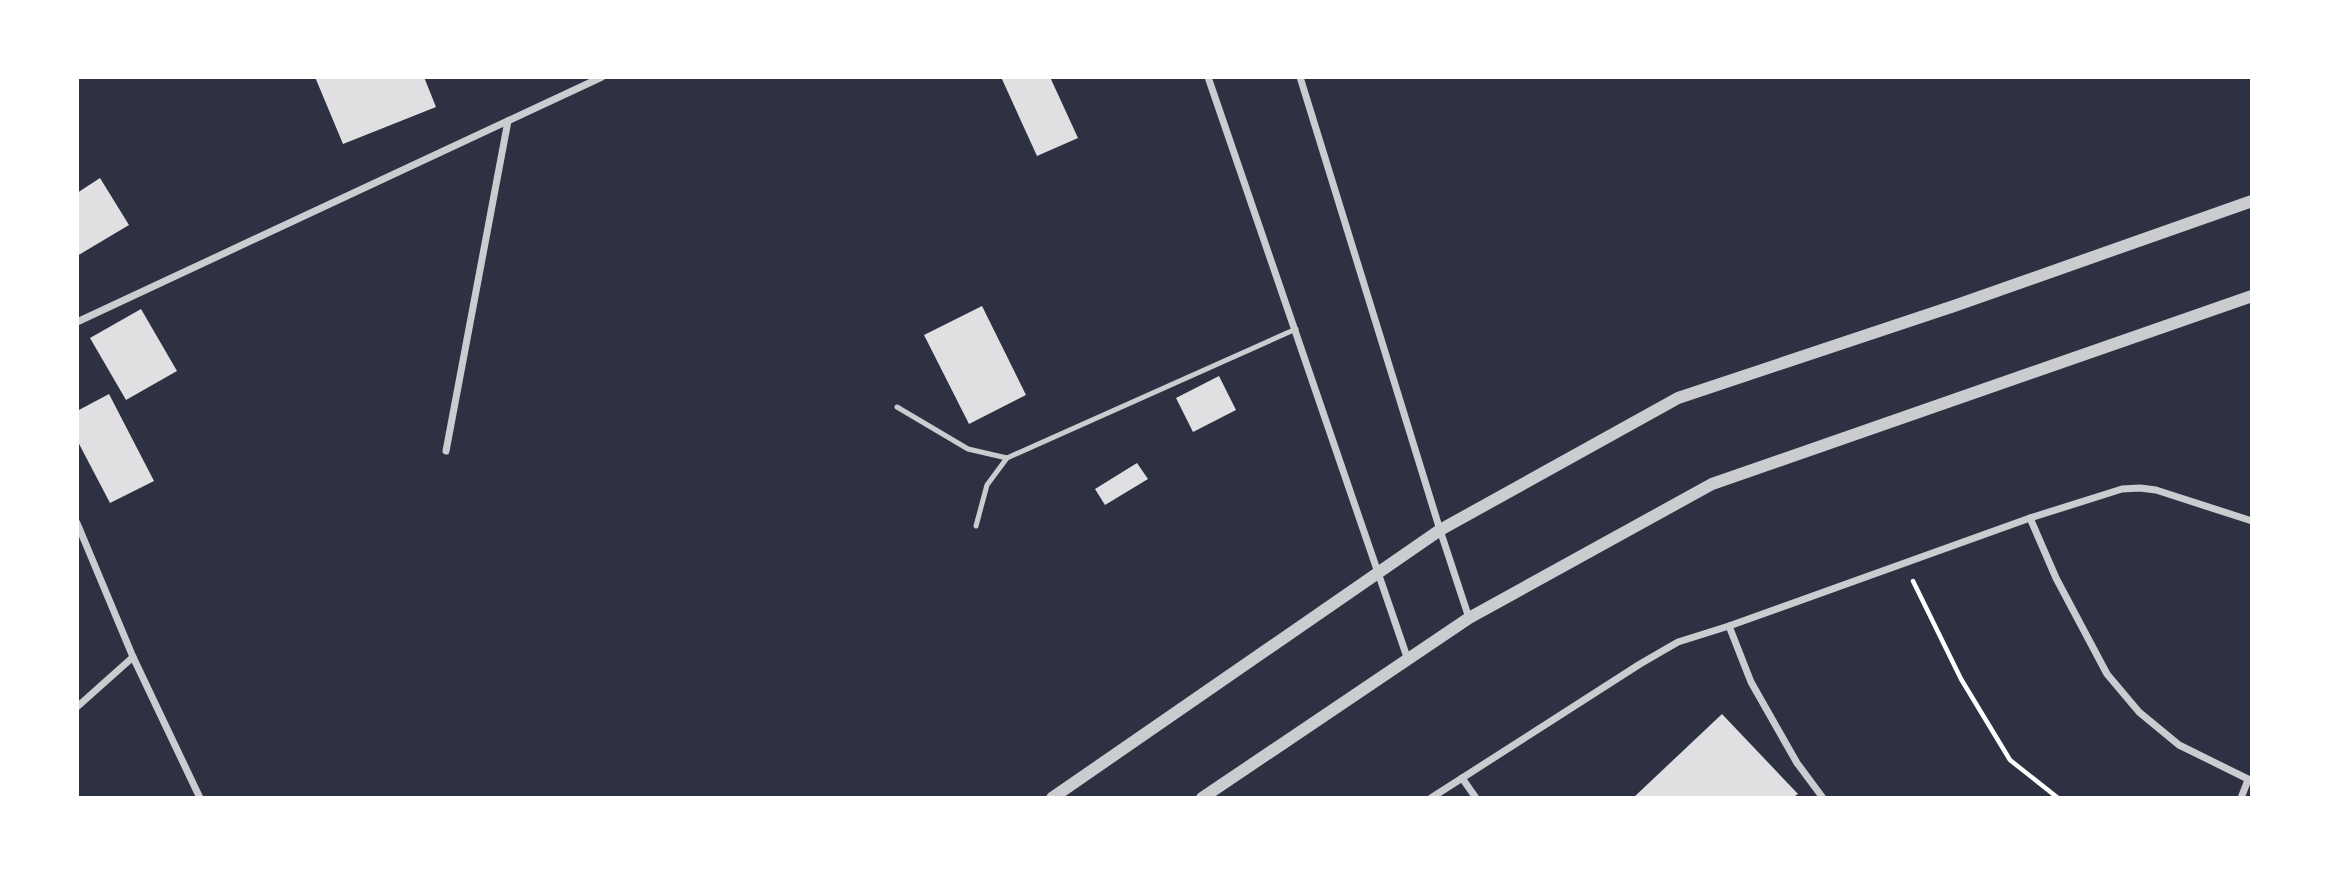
<svg xmlns="http://www.w3.org/2000/svg" width="2329" height="875" font-family="'DejaVu Sans',sans-serif">
<rect width="100%" height="100%" fill="#2d3142"/>
<g fill="#e0e0e3">
<polygon points="315,77 424,77 436,107 343,144"/>
<polygon points="1001,77 1050,77 1078,138 1037,156"/>
<polygon points="100,178 129,225 77,256 77,193"/>
<polygon points="982,306 1026,395 969,424 924,335"/>
<polygon points="141,309 177,371 126,400 90,338"/>
<polygon points="1219,376 1236,410 1193,432 1176,398"/>
<polygon points="109,394 154,481 110,503 77,440 77,411"/>
<polygon points="1137,463 1148,479 1105,505 1095,489"/>
<polygon points="1722,714 1798,794 1792,798 1633,798"/>
</g>
<g fill="none" stroke-linecap="round" stroke-linejoin="round">
<polyline stroke="#fff" stroke-width="4.5" points="1913,581 1961,679 2010,760 2058,798"/>
<g stroke="#caccd0" stroke-width="5">
<polyline points="897,407 968,449 1007,458 1296,329"/>
<polyline points="976,526 987,485 1007,458"/>
</g>
<g stroke="#caccd0" stroke-width="7">
<polyline points="1208,77 1408,660"/>
<polyline points="1300,77 1440,530 1469,618"/>
<polyline points="77,322 602,77"/>
<polyline points="446,451 508,121"/>
<polyline points="2030,518 2056,578 2107,674 2139,712 2179,745 2252,781"/>
<polyline points="77,523 133,657 200,798"/>
<polyline points="1729,626 1751,682 1797,763 1823,798"/>
<polyline points="77,707 133,657"/>
<polyline points="1462,778 1476,798"/>
<polyline points="1431,798 1640,664 1678,642 1729,626 2030,518 2122,489 2140,488 2156,490 2252,521"/>
<polyline points="2241,798 2248,780"/>
</g>
<g stroke="#caccd0" stroke-width="12">
<polyline points="1052,798 1440,530 1678,398 1954,306 2252,201"/>
<polyline points="1202,798 1469,618 1712,484 2252,296"/>
</g>
</g>
<rect width="2329" height="875" fill="none" stroke="#ffffff" stroke-width="158"/>
</svg>
